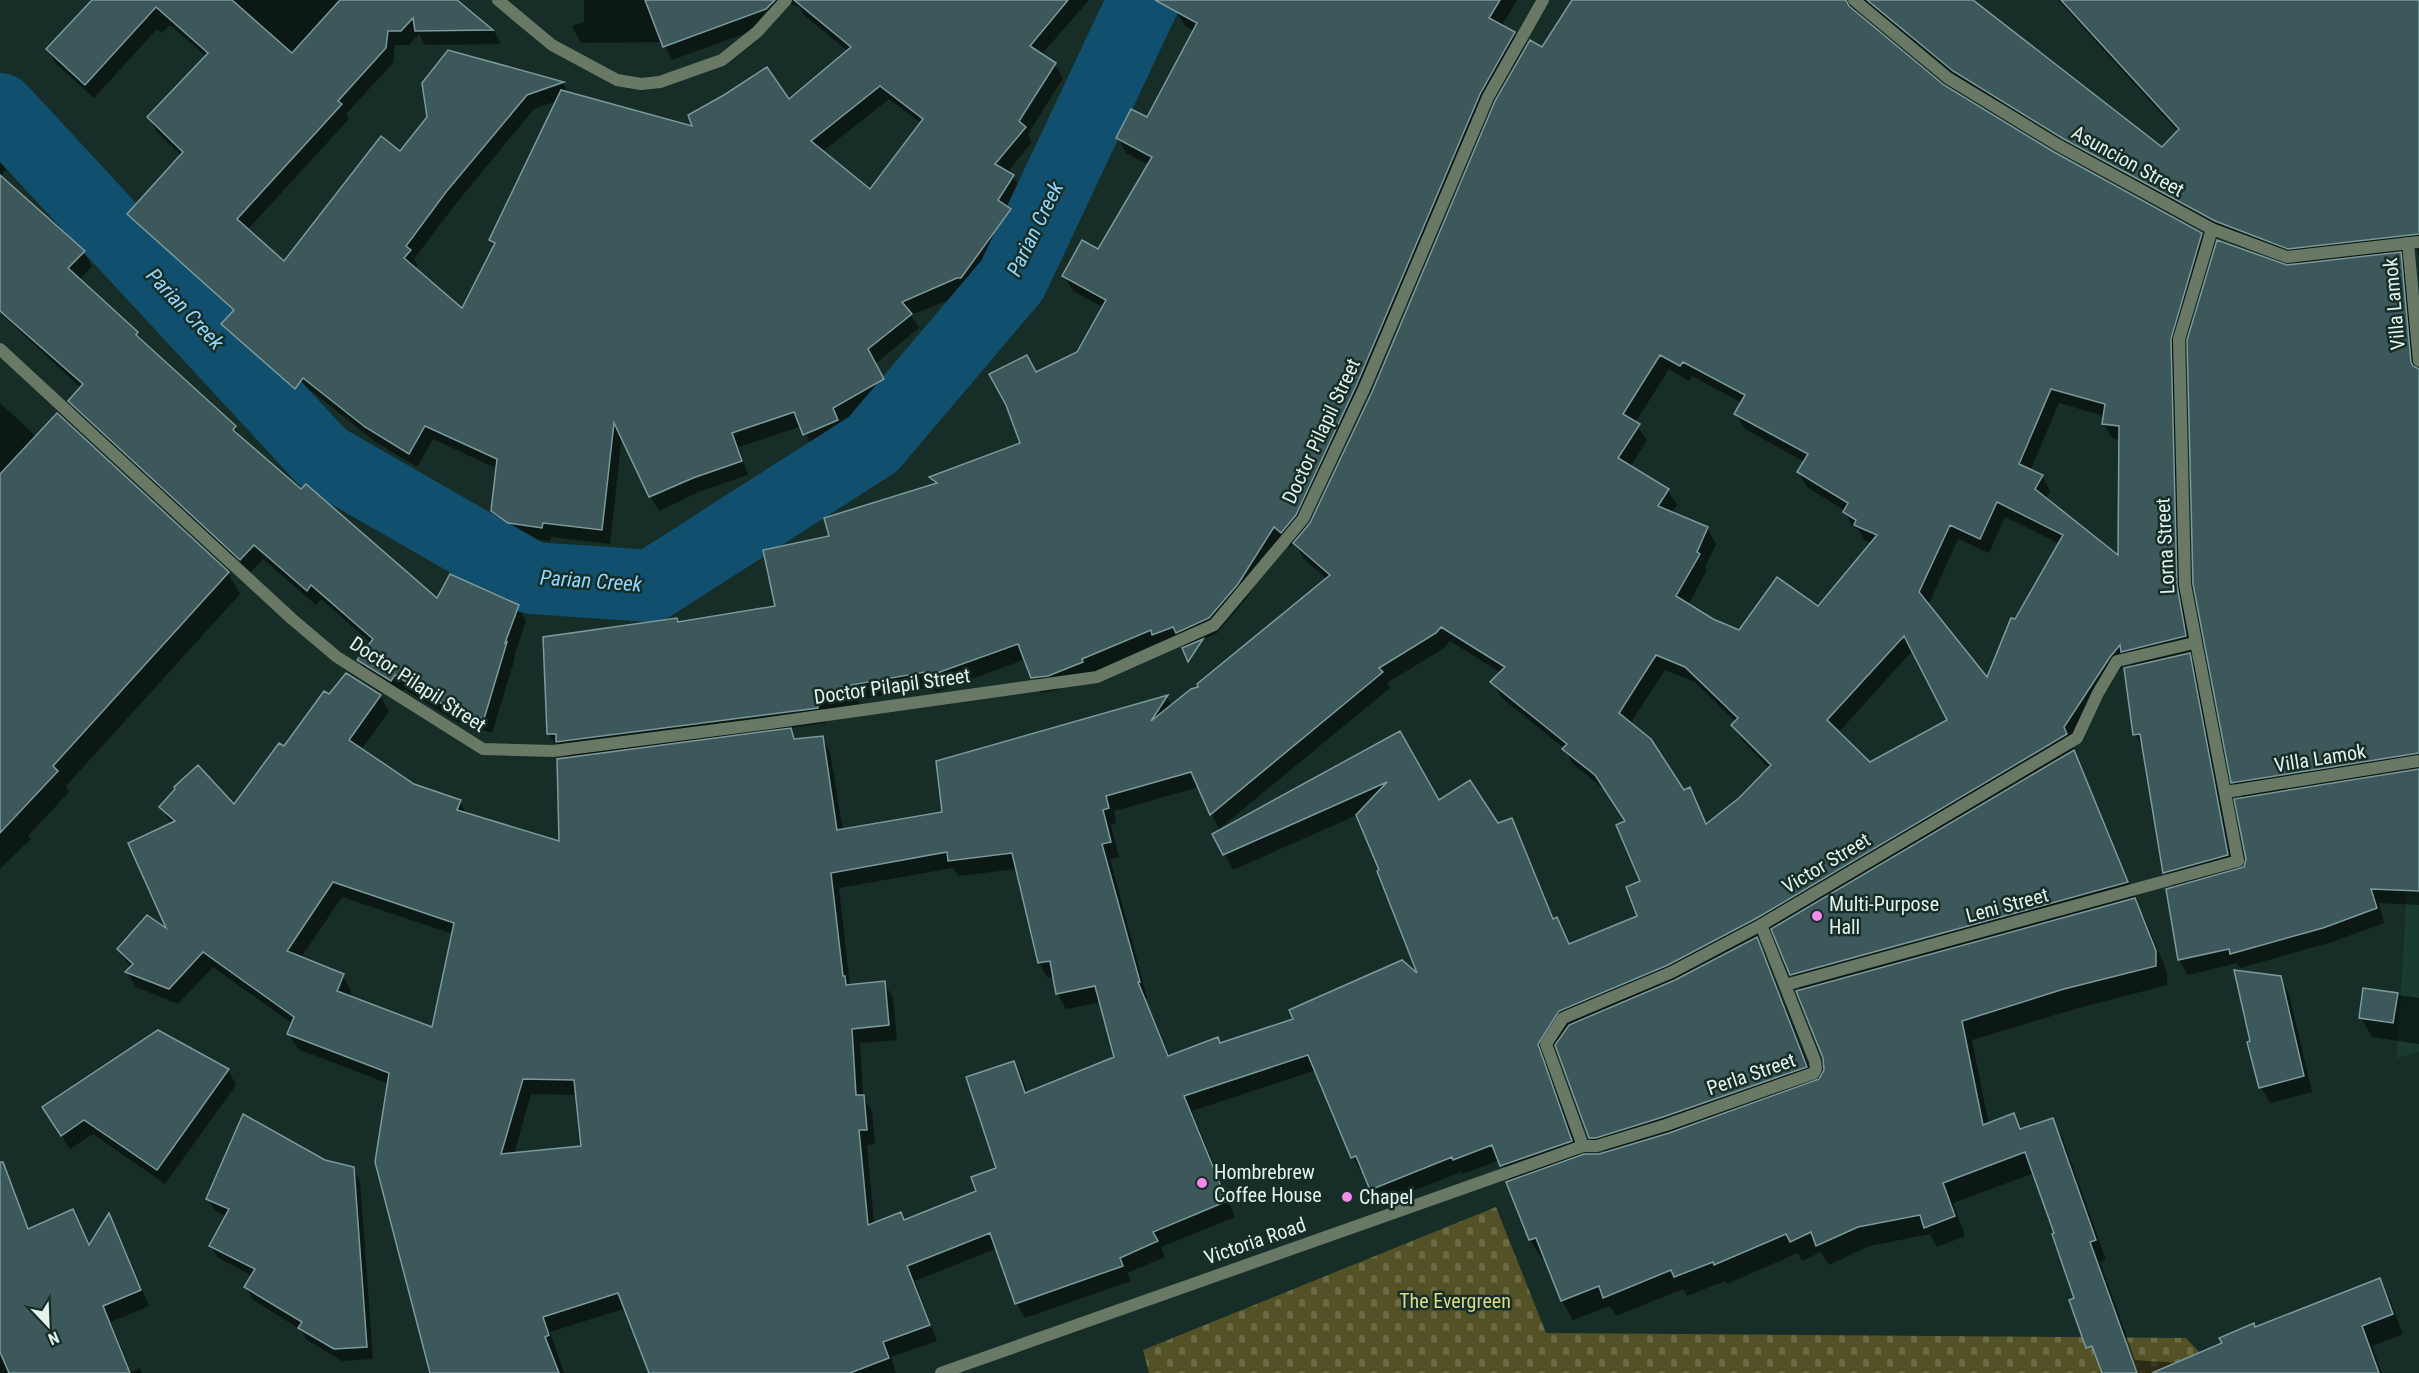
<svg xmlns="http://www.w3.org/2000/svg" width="2419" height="1373" font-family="'Roboto Condensed',sans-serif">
<defs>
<pattern id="cemetery-stones" width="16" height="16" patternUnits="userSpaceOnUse" patternTransform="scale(1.5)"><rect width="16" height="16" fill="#535226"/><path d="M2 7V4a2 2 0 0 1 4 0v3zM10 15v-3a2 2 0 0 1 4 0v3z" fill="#6c6b46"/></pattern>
</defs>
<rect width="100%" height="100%" fill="#162e27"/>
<polygon fill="#1a3b32" points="2419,833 2419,1052 2397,1058 2410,835"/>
<polygon fill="url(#cemetery-stones)" points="1496,1207 1546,1333 2186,1338 2219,1373 1149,1373 1143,1350"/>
<g fill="#0007" fill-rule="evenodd">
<path d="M94,0h361l39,31 7,13 -76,1 -6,-11 -10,11h-14l-2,18 -47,51 3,5 -102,111 37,33 116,-110 29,-36 19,-65 115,31 6,11 125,34 95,-27 59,-50 -44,-36 -5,-8 -11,-4 -30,26 -86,31 -9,-18 -82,1 -9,-17 12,-4v-22h505l-48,55 14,10 8,13 -35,56 4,8 -25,31 6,3 8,14 -12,19 9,15 -49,68 -58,23 8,13 -44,36 16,29 -51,29 5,12 -32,14 -11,-22 -63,21 9,28 -47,16 -42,20 -8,-13 49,-22 -1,-3 -77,-38 -12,109 -59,-7 -1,4 -32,-4 -18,-12 -8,-15 6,-41 -65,-30 -16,28 -43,-26 -62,-50 -8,11 -73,-64 -8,-14 10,-10 -96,-86 -8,-14 53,-58 -25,-24 -8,-14 58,-61 -37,-32 -8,8 -5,-4 -63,69 -38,-34 -8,-14zM889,99l33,25 -51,68 -49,-40zM557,101l-67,139 4,7 -31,63 -49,-41 4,-4 -4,-6 40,-53 80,-97z"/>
<path d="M1181,0h336l-16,27 13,6 9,16 -35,60 -124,292 -61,131 9,-9 231,-474 31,-49h397l191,149 16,-17 -120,-132h361v256l-1,-6 -19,2 9,17 11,102v534l-40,-2 5,20 -52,19 -92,26 -3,-5 -49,12 -9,-15 -11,-70 6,-1 -9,-17 -21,-122 -9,-16 -3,-67 -4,-6 -10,11 -46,71 3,7 -2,1 8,15 54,131 -2,1 12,21 22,53v13l-92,24 -103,31 17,85 25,-10 8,15 30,-10 11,19 43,121 -6,2 35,98 45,3 75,-34 124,-49 11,20 13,34 -31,12 10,27h-278l-70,-200 -81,30 12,33 -28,11 -7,-13 -61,12 -40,19 -8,-13 -19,9 -4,-8 -71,31 -2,-3 -38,15 -4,-7 -67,27 -6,-10 -37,14 -11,-19 -17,-43 -3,1 -12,-19 -22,-57 3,-1 -11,-22 -37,14 -2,-2 -81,32 -16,-33 -3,1 -8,-15 -37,-87 -124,41 43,106 -74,30 4,10 -38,16 4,8 -106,37 -9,-15 -19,-55 -82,33 22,60 -46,16 5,16h-245l-25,-65 -76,24 14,41h-132l-43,-289 -91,-35 -9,-15 4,-10 -80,-57 -35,37 -42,-17 -9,-15 4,-4 -13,-18 52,-18 2,-108 -11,-17h73l96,-111h50l9,15 -28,39 52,35 47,17 7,13 94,28 7,-84 -6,-10h-4l-9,-15 130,-111 98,-16 54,-70 105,-52 -5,-8 91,-33 14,-70 43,-21 25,-45 -31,-17 -9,-15 35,-25 50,-86 -23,-12 -8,-15 30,-19 46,-88 -9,-5 -9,-16zM1859,7l104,79 262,150 77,29 -15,2 -54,515 10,17 5,61 -3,8 -9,2 -38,-200 -10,-17 6,-2 -15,-296 31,-106 -9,-15 -148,-80 -110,-68 -88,-73zM1669,369l20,12 3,-5 50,27 -6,11 9,15 60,33 -7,10 9,15 38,24 8,16 6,3 5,10 8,3 -54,65 -78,24 -28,-12 -24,-15 19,-35 -2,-3 11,-23 -9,-16 -36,-14 6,-9 -9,-15 -38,-23 17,-27 -12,-17zM2059,403l45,13 -1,7 9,15 9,2 -1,118 -74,-58 4,-9 -8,-15 -12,-5zM2005,517l55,27 -44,77 -28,59 -60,-74 30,-67 31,14zM1283,541l7,6 4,-5 10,17 23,20 -127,109 -28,18 -5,-9 -230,65 7,51 -101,18 -13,-79 -8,-15 -26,3 -7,-12 37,-5 -2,-10 36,-7 -2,-6 75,-13 3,5 90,-33 15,34 16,-3 125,-49 4,6 31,-14 29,-34zM1450,641l51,32 -9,9 9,15 64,52 8,15 32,26 21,32 16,59 -3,36 -69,28 -14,-26 -2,1 -34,-85 -9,-15 -14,5 -59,-23 -38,-69 -186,101 19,36 124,-55 24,56 40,107 -201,66 -50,13 -25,-59 2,-1 -37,-138 9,-2 -8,-32 5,-2 -2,-12 85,-24 20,42 171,-141 -3,-5 57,-35zM1913,650l36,70 -79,44 -32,-31zM1665,670l30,12 41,40 -3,3 9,15 27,28 -29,31 -33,26 -17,-36 -6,3 -54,-68zM953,868l5,8 59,-7 22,94 9,15 6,-1 3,16 9,16 35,-7 15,56 -88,36 -6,-17 -8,-15 -16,107 -20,23 -73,29 -4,-7 -27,10 -7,-79 8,-1 -3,-33 -9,-15 -3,-53 37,-3 -4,-42 -9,-15 -34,3 -11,-98zM342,897l111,37 -20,95 -84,-32 2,-6 -8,-15 -43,-17zM1773,928l18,46 10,17 23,67 1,13 -5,9 -5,2 -51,-130 -8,-14zM338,984h4l-6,14 -3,-1zM1556,1043l34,94 8,14h13l-11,4 -20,2 -35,-97zM531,1094l46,1 6,53 -69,6z"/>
<polygon points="0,159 6,170 0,176"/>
<polygon points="0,177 84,252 92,266 79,280 137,333 144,345 235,427 242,440 301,492 438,601 518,606 526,621 514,656 515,658 492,733 457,722 404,689 400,695 367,674 358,660 371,643 321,599 316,605 263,559 249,574 78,416 70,401 81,388 0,313"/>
<polygon points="0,403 37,437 228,573 240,594 66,786 69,792 28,836 31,839 0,869"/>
<polygon points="2280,978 2289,994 2312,1092 2270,1103 2261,1087"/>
<polygon points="2364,990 2419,998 2419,1044 2372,1037 2361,1018"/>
<polygon points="228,1070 236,1085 165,1184 93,1134 70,1149 52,1121"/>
<polygon points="324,1161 353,1169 360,1181 373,1359 342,1361 307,1340 300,1329 253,1300 246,1287 253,1276 218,1258 211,1246 226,1216 215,1211 208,1199"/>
<polygon points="73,1211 90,1246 109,1216 117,1230 149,1306 111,1322 131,1372 140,1368 142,1373 0,1373 0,1215 21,1213 30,1230"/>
</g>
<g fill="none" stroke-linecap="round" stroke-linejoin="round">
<polyline stroke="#114f6e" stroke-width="72" points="0,109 323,458 532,578 651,586 873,444 1012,280 1144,0"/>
</g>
<g fill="#3d585b" stroke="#7c9a9c" stroke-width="1.5" fill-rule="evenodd">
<path d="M92,0h140l60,53 48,-53h117l36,30 -78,1 -2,-13 -12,13h-13l-2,17 -48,53 4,3 -105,115 47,42 97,-125 19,15 27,-34 -5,-34 26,-33 116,32 -37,13 -81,97 -40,54 5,4 -7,8 58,50 33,-65 -6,-3 72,-150 131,36 -4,-11 36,-20 43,-28 22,32 62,-52 -57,-47h274l-38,46 26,17 -37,58 7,6 -31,37 19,11 -16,25 13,9 -50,69h-4l-55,24 10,12 -44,35 16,30 -51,29 5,12 -35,15 -9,-23 -62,21 10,28 -49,17 -44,19 -35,-74 -12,107 -59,-7 -1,5 -34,-5 -17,-12 6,-52 -72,-33 -16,28 -44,-27 -62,-49 -8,11 -74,-65 13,-14 -107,-96 56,-62 -36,-35 61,-64 -52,-46 -71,78 -39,-36zM880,86l43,33 -53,70 -59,-48z"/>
<polygon points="645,0 775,0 766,9 663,47"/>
<polygon points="1155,0 1500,0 1489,18 1515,32 1480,94 1356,386 1296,515 1281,533 1274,527 1238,584 1209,618 1176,633 1173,627 1152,635 1151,630 1082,659 1083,662 1048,676 1031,678 1018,644 926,677 925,672 851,685 852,691 817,698 818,708 556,742 556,734 547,734 543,637 677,618 678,622 775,606 763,550 829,536 824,518 937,483 929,477 1020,443 1006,405 989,374 1027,355 1036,372 1077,352 1106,300 1062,276 1082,240 1098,249 1152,157 1116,138 1131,109 1147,117 1197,23"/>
<path d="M1572,0h274l3,6 95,79 110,67 148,81 -31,106 6,246 9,51 -65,16 -1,-7 -10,12 -46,70 3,7 -310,184 -89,47 -109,46 -21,33 34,97 -72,25 -8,-21 -39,15 -1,-3 -82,33 -14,-34 -5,2 -43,-103 -124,41 43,105 -74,31 5,9 -38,17 3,8 -108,38 -25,-71 -83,33 23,59 -47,17 6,16 -39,15h-201l-31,-80 -75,24 6,18 -4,2 14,36h-129l-55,-211 14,-89 -102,-39 7,-17 -91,-65 -34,37 -44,-17 8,-8 -16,-15 30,-34 19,13 -38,-85 47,-22 -16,-14 16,-18 -1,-2 24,-22 36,39 45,-61 5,3 40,-55 5,3 17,-21 35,22 -32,45 65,44 47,16 -4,10 102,31 -2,-82 234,-31 3,11 29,-3 14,94 105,-18 -6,-51 232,-66 -17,26 40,-32 7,-2 -1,-3 133,-109 -37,-32 17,-20 62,-131 123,-291 35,-61 12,7zM1660,355l20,11 3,-4 62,33 -11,19 74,40 -11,18 51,31 -5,9 13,8 -2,5 23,10 -59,71 -41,-29 -38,53 -26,-11 -37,-23 24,-42 -3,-2 11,-25 -50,-21 11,-17 -51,-31 22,-34 -17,-10zM2051,389l54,15 -3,20 17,2 -1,129 -83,-66 8,-14 -24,-11zM1997,502l66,33 -48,84 -4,-1 -24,59 -68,-85 31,-67 30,14zM1441,627l64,40 -15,15 77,62 -5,5 33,26 30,46 -9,4 24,56 -14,6 11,29 -68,28 -12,-27 -4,2 -41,-101 -14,5 -28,-43 -31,20 -39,-69 -188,103 11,21 164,-73 -31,33 23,55 -2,1 40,102 -15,-13 -113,50 4,9 -73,24 -2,-6 -50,19 -30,-74h2l-38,-138 9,-2 -8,-32 6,-2 -3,-12 85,-24 19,43 173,-143 -4,-4 57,-35zM1904,636l43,84 -77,42 -43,-42zM1656,655l29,12 53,51 -7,7 40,40 -32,33 -33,26 -16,-37 -6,3 -33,-51 -32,-26zM947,852l1,9 64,-8 26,110 12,-2 6,33 39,-8 19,71 -89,36 -11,-32 -48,16 30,91 -25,9 5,14 -72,29 -3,-8 -33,13 -9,-95h8l-3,-35h-8l-4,-66 37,-4 -4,-44 -39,4 -1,-9h-2l-12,-103zM333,882l121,41 -22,104 -95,-36 7,-17 -57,-23zM523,1079l51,1 7,66 -80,8z"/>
<polygon points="1867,0 1973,0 2162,147 2179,129 2061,0 2419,0 2419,234 2288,249 2215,221 2062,138 1953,71"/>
<polygon points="0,175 85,251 68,268 138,332 136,335 236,426 233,430 301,489 306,484 437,598 450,574 519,605 505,643 507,642 484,719 447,707 395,675 391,681 357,660 373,639 311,585 307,591 254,545 240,560 68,401 83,384 0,311"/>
<polygon points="2217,240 2287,265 2401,252 2411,362 2413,366 2419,369 2419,753 2231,783 2193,584 2187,340"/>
<polygon points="57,413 229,572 53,766 58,771 0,833 0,474"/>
<polygon points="1203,639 1188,662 1182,648"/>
<polygon points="2190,653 2228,855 2163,873 2140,734 2133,735 2124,668"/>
<polygon points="2074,750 2128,882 1790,975 1771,929"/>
<polygon points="2419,769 2419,891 2371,889 2377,908 2323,928 2230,954 2229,949 2178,960 2166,889 2244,867 2246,859 2234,799"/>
<polygon points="2135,898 2156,951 2156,966 2064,989 1962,1021 1983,1125 2014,1113 2020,1129 2053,1118 2096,1240 2090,1242 2137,1373 2102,1373 2092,1346 2086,1348 2069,1300 2074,1298 2052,1234 2054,1233 2025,1152 1943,1183 1955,1216 1924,1228 1920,1215 1858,1227 1816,1246 1811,1232 1790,1242 1786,1234 1714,1265 1713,1262 1674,1277 1671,1270 1603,1298 1599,1286 1561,1301 1536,1238 1529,1240 1506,1182 1584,1154 1599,1154 1669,1133 1819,1079 1824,1070 1823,1058 1796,991"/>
<polygon points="1757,937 1807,1067 1663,1117 1596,1138 1589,1138 1555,1045 1569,1025 1675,980"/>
<polygon points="2234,970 2281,976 2304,1076 2259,1088 2247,1042 2250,1041"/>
<polygon points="2363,988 2398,993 2393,1023 2359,1018"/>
<polygon points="158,1030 229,1069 157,1170 84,1120 61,1136 42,1107"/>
<polygon points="243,1114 325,1160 354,1167 367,1347 334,1349 298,1328 302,1322 244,1287 255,1269 209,1246 229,1209 206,1199"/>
<polygon points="0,1162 3,1162 28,1229 73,1209 89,1245 109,1213 141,1290 103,1306 130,1373 9,1373 0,1352"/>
<polygon points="2380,1278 2393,1314 2362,1326 2379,1373 2152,1373 2222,1343 2219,1338 2254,1323 2255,1327"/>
</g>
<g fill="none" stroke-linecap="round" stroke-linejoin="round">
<g stroke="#697965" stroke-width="12">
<polyline points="1854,0 1948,78 2058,145 2212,229 2287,257 2419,242"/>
<polyline points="2408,243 2419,361"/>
<polyline points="2226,792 2419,761"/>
<polyline points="1785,985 2238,861 2185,585 2179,339 2212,229"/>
<polyline points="1583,1146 1546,1044 1563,1018 1672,972 1761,925 2077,738 2098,693 2117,661 2194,643"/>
<polyline points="941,1373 1583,1146 1597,1146 1666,1125 1814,1073 1816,1068 1815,1061 1761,925"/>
</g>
<g stroke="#697965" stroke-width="12">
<polyline points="498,0 552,45 617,80 641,84 660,82 722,60 757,32 786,0"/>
<polyline points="0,349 292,619 337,657 483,749 553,751 763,724 1097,677 1214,625 1303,519 1364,389 1488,97 1543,0"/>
</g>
</g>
<g fill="#f788ec" stroke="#162e27" stroke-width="2">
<circle cx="1817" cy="916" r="6"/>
<circle cx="1202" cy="1183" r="6"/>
<circle cx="1347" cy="1197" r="6"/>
</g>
<g text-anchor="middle" stroke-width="5" stroke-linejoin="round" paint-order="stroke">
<g font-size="20" fill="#e4f2ed" stroke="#162e27">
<text transform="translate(2128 161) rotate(29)" y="7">Asuncion Street</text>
<text transform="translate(2394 304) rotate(-95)" y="7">Villa Lamok</text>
<text transform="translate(1321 431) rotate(-65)" y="7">Doctor Pilapil Street</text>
<text transform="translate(2165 546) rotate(-93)" y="7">Lorna Street</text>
<text transform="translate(418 684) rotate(33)" y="7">Doctor Pilapil Street</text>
<text transform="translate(892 686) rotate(-8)" y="7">Doctor Pilapil Street</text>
<text transform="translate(2320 758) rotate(-9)" y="7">Villa Lamok</text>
<text transform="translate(1826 863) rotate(-31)" y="7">Victor Street</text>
<text transform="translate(2007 905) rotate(-15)" y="7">Leni Street</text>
<text transform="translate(1751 1074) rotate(-19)" y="7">Perla Street</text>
<text transform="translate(1255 1241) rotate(-19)" y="7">Victoria Road</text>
</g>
<g font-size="20" fill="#e4f2ed" stroke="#162e27" text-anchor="start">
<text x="1829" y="911">Multi-Purpose<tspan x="1829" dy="23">Hall</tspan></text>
<text x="1214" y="1179">Hombrebrew<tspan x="1214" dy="23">Coffee House</tspan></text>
<text x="1359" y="1204">Chapel</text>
</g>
<g font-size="20" fill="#dbdb85" stroke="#162e27">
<text x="1455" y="1308">The Evergreen</text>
</g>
<g font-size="21" font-style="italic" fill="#93d5fd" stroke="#162e27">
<text transform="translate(1035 229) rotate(-64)" y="7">Parian Creek</text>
<text transform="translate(185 309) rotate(47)" y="7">Parian Creek</text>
<text transform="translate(591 581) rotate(4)" y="7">Parian Creek</text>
</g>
</g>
<g transform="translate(48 1325) rotate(157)" stroke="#162e27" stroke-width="4.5" paint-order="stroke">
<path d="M0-4.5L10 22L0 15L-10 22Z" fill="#e4f2ed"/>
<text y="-9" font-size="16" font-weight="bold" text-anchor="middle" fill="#e4f2ed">N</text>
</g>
</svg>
